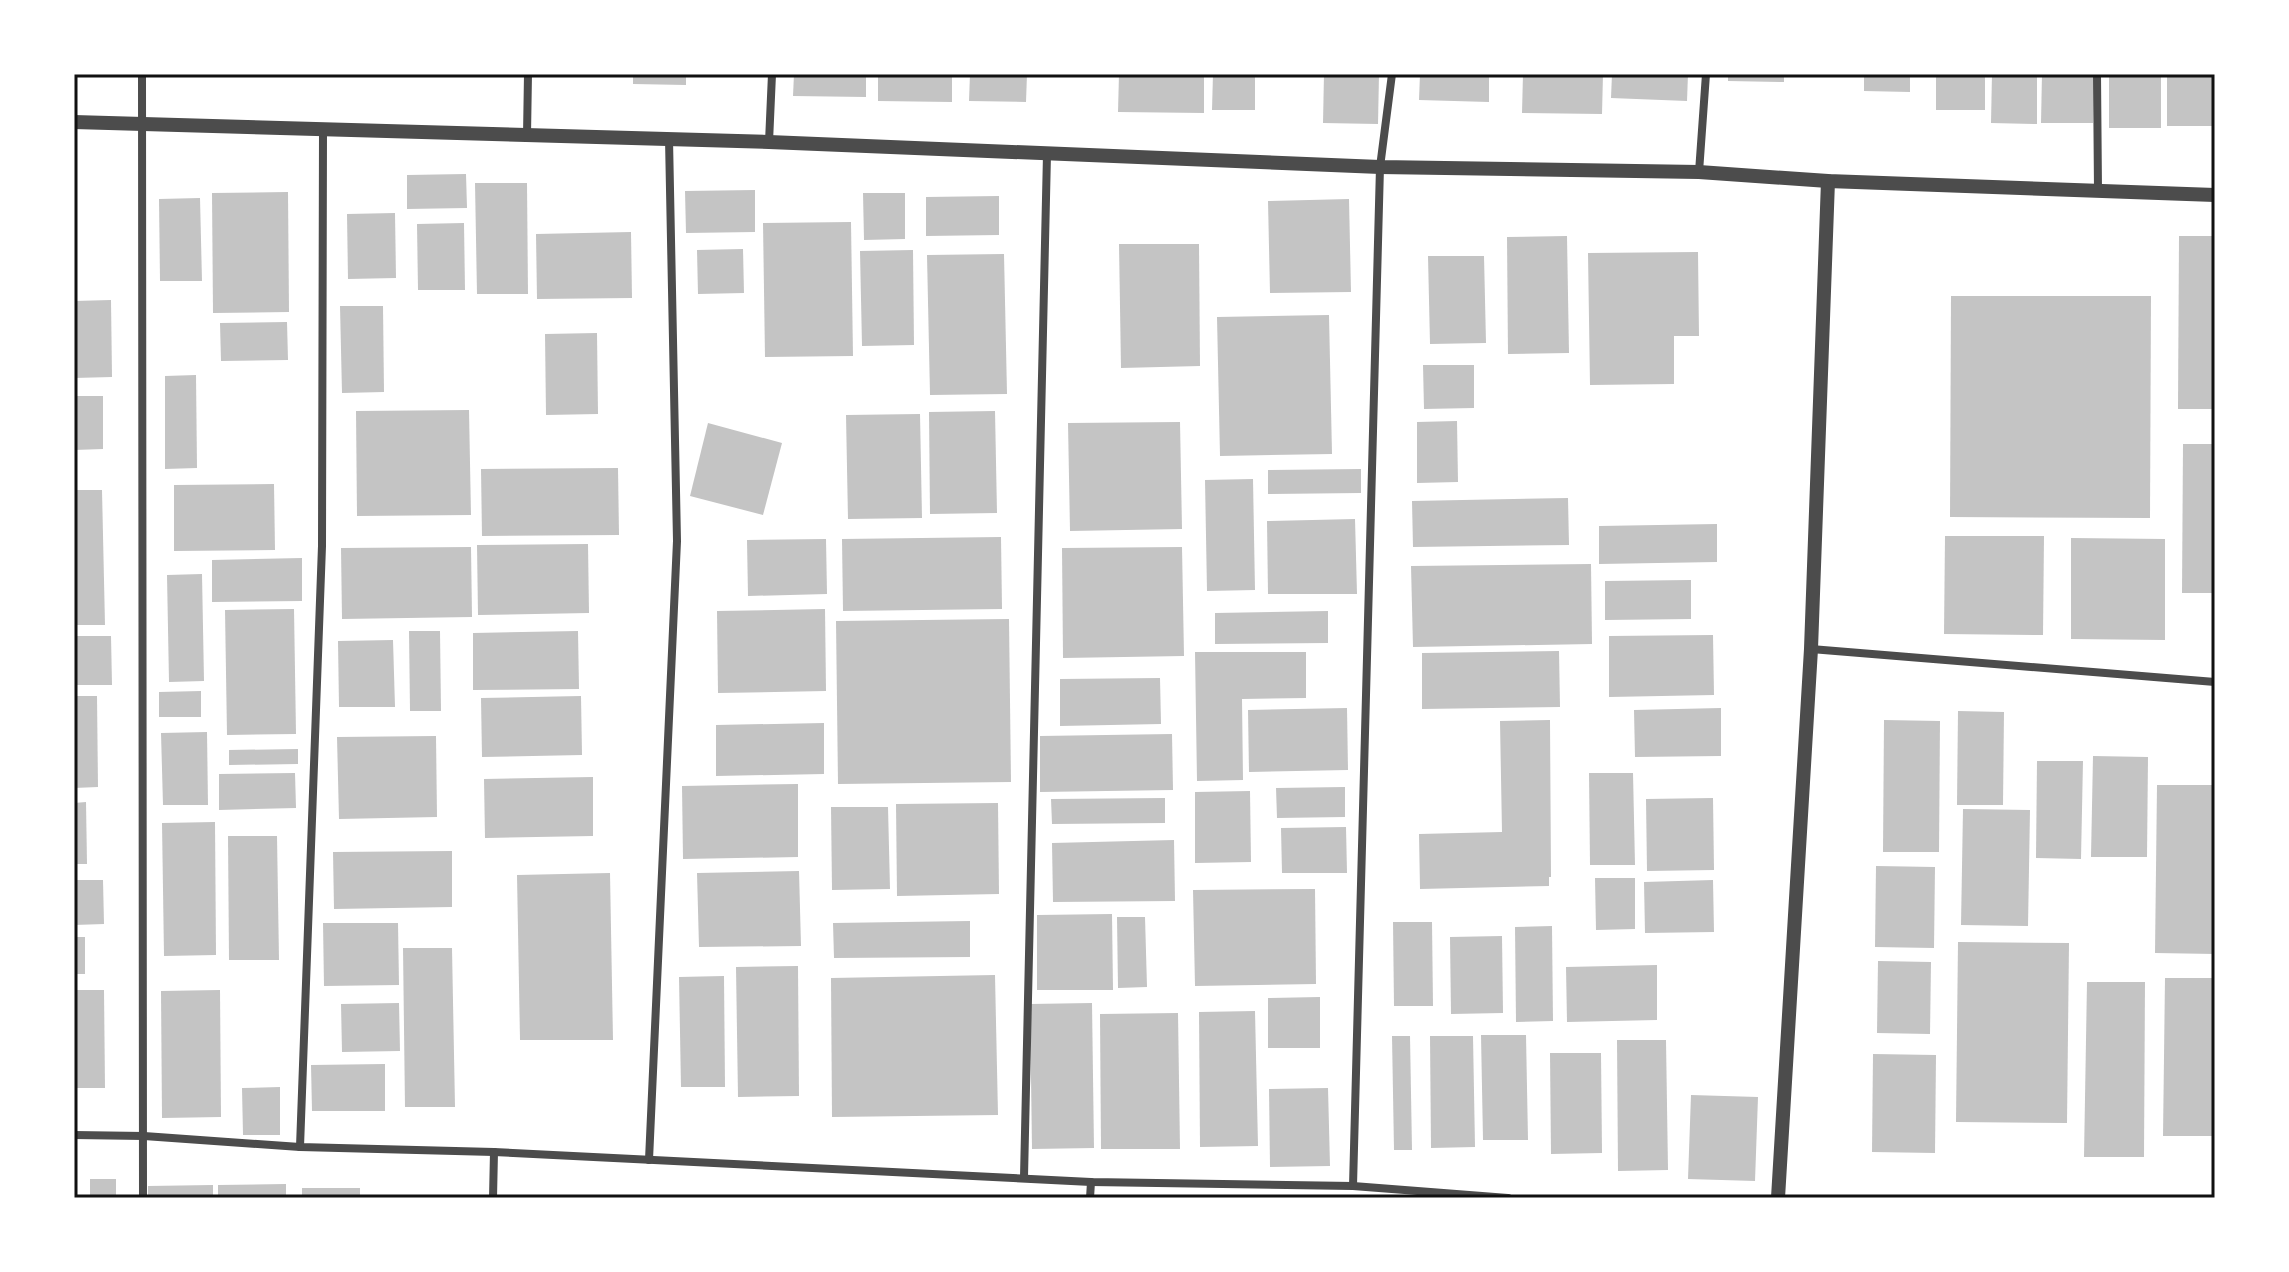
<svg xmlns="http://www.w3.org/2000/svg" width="2289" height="1272" font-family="Montserrat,sans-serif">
<rect width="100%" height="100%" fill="#fff"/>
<g fill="#c4c4c4">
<polygon points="633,74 686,74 686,85 633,84"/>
<polygon points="794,74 866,74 866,97 793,96"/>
<polygon points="878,74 952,74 952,102 878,101"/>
<polygon points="970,74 1027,74 1026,102 969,101"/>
<polygon points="1119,74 1204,74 1204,113 1118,112"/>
<polygon points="1213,74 1255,74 1255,110 1212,110"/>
<polygon points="1324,74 1379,74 1378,124 1323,123"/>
<polygon points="1420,74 1489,74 1489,102 1419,100"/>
<polygon points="1523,74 1603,74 1602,114 1522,113"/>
<polygon points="1612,74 1688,74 1687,101 1611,98"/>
<polygon points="1728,74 1784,74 1784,82 1728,81"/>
<polygon points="1864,74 1910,74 1910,92 1864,91"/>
<rect x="1936" y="74" width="49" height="36"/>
<polygon points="1992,74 2037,74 2037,124 1991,123"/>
<polygon points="2042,74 2094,74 2093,123 2041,123"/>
<rect x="2109" y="74" width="52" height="54"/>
<rect x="2167" y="74" width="48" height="52"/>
<polygon points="466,174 467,208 407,209 407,175"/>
<polygon points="475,183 527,183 528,294 477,294"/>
<polygon points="755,190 755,232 686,233 685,191"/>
<polygon points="288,192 289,312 213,313 212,193"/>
<polygon points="863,193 905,193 905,239 864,240"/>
<polygon points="999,196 999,235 926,236 926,197"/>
<polygon points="200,198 202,281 160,281 159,199"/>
<polygon points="1349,199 1351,292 1270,293 1268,201"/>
<polygon points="395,213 396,278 348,279 347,214"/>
<polygon points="851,222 853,356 765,357 763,223"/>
<polygon points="464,223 465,290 418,290 417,224"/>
<polygon points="631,232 632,298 537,299 536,234"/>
<polygon points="1567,236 1569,353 1508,354 1507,237"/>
<polygon points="2179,236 2215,236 2215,409 2178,409"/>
<polygon points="1119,244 1199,244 1200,366 1121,368"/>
<polygon points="743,249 744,293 698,294 697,250"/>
<polygon points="913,250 914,345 862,346 860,251"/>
<polygon points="1698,252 1699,336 1674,336 1674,384 1590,385 1588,253"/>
<polygon points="1004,254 1007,394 930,395 927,255"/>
<polygon points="1428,256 1484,256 1486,343 1430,344"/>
<polygon points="1951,296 2151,296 2150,518 1950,517"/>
<polygon points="111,300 112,377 74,378 74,301"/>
<polygon points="340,306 383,306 384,392 342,393"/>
<polygon points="1329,315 1332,454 1220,456 1217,317"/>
<polygon points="287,322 288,360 221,361 220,323"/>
<polygon points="597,333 598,414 546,415 545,334"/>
<polygon points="1423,365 1474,365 1474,408 1424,409"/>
<polygon points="196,375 197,468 165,469 165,376"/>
<polygon points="74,396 103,396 103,449 74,450"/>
<polygon points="469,410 471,515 357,516 356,411"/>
<polygon points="995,411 997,513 930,514 929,412"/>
<polygon points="920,414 922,518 848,519 846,415"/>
<polygon points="1457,421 1458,482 1417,483 1417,422"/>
<polygon points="1180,422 1182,529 1070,531 1068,423"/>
<polygon points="708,423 782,443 763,515 690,496"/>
<polygon points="2183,444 2215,444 2215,593 2182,593"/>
<polygon points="618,468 619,535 482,536 481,469"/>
<polygon points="1361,469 1361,493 1268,494 1268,470"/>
<polygon points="1253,479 1255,590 1207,591 1205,480"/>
<polygon points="274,484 275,550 174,551 174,485"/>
<polygon points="74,490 102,490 105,625 74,625"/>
<polygon points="1568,498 1569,545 1413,547 1412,501"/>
<polygon points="1355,519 1357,594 1268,594 1267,521"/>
<polygon points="1717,524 1717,562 1599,564 1599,526"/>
<polygon points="1945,536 2044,536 2043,635 1944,634"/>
<polygon points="1001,537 1002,609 843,611 842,539"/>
<polygon points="2071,538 2165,539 2165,640 2071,639"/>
<polygon points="826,539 827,594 748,596 747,540"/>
<polygon points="588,544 589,613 478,615 477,545"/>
<polygon points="471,547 472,617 342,619 341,548"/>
<polygon points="1182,547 1184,656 1063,658 1062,548"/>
<polygon points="302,558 302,601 212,602 212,560"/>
<polygon points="1591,564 1592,644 1413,647 1411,566"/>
<polygon points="202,574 204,681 169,682 167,575"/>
<polygon points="1691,580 1691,619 1605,620 1605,581"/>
<polygon points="294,609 296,734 227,735 225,610"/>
<polygon points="825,609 826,691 718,693 717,611"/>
<polygon points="1328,611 1328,643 1215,644 1215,613"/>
<polygon points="1009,619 1011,782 838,784 836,621"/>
<polygon points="409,631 440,631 441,711 410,711"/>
<polygon points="578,631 579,689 473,690 473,633"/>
<polygon points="1713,635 1714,695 1609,697 1609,636"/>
<polygon points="74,636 111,636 112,685 74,685"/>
<polygon points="393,640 395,707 339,707 338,641"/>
<polygon points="1559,651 1560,707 1422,709 1422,653"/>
<polygon points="1195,652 1306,652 1306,698 1242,699 1243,780 1197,781"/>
<polygon points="1160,678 1161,724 1060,726 1060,679"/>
<polygon points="201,691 201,717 159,717 159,692"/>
<polygon points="74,696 97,696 98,787 74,788"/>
<polygon points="581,696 582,755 482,757 481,698"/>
<polygon points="1347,708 1348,770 1249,772 1248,710"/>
<polygon points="1721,708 1721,756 1635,757 1634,710"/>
<polygon points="1958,711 2004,712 2003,805 1957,805"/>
<polygon points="1550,720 1551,877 1549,877 1549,886 1420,889 1419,834 1502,832 1500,721"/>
<polygon points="1884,720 1940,721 1939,852 1883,852"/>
<polygon points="824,723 824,774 716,776 716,725"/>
<polygon points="207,732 208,805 163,805 161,733"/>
<polygon points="1172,734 1173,790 1040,792 1040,736"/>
<polygon points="436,736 437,817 339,819 337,737"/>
<polygon points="298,749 298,764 229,765 229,750"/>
<polygon points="2093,756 2148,757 2147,857 2091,857"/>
<polygon points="2037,761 2083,761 2081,859 2036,858"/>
<polygon points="295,773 296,808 219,810 219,774"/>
<polygon points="1589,773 1633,773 1635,865 1590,865"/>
<polygon points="593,777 593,836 485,838 484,779"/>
<polygon points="798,784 798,857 683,859 682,786"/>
<polygon points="2157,785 2215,785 2215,954 2155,953"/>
<polygon points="1345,787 1345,817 1277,818 1276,788"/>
<polygon points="1250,791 1251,862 1195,863 1195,792"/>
<polygon points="1165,798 1165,823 1052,824 1051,799"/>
<polygon points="1713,798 1714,870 1647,871 1646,799"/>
<polygon points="86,802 87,864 74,864 74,803"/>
<polygon points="998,803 999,894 897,896 896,804"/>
<polygon points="831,807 888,807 890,889 832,890"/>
<polygon points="1963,809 2030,810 2028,926 1961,925"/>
<polygon points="215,822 216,955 164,956 162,823"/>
<polygon points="1346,827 1347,873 1282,873 1281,828"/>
<polygon points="228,836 277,836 279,960 229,960"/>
<polygon points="1174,840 1175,901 1053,902 1052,843"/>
<polygon points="452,851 452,907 334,909 333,852"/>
<polygon points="1876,866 1935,867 1934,948 1875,947"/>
<polygon points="799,871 801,946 699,947 697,873"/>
<polygon points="610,873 613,1040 520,1040 517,875"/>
<polygon points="1595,878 1635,878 1635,929 1596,930"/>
<polygon points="74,880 103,880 104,924 74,925"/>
<polygon points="1713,880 1714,932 1645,933 1644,882"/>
<polygon points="1315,889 1316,984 1195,986 1193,890"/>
<polygon points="1112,914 1113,990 1037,990 1037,915"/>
<polygon points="1117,917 1145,917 1147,987 1118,988"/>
<polygon points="970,921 970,957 834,958 833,923"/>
<polygon points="1393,922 1432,922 1433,1006 1394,1006"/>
<polygon points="323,923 398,923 399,985 324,986"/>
<polygon points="1552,926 1553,1021 1516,1022 1515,927"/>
<polygon points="1502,936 1503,1013 1451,1014 1450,937"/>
<rect x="74" y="937" width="11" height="37"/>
<polygon points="1958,942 2069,943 2067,1123 1956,1122"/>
<polygon points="403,948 452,948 455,1107 405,1107"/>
<polygon points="1878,961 1931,962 1930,1034 1877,1033"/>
<polygon points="1657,965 1657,1020 1567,1022 1566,967"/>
<polygon points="798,966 799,1096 738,1097 736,967"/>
<polygon points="995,975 998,1115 832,1117 831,978"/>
<polygon points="724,976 725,1087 681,1087 679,977"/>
<polygon points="2165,978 2215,978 2215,1136 2163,1136"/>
<polygon points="2087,982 2145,982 2144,1157 2084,1157"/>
<polygon points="74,990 104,990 105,1088 74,1088"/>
<polygon points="220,990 221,1117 162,1118 161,991"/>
<polygon points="1320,997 1320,1048 1268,1048 1268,998"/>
<polygon points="399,1003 400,1051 342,1052 341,1004"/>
<polygon points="1092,1003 1094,1148 1032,1149 1030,1004"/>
<polygon points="1255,1011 1258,1146 1200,1147 1199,1012"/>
<polygon points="1178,1013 1180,1149 1101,1149 1100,1014"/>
<polygon points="1481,1035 1526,1035 1528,1140 1483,1140"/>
<polygon points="1392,1036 1410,1036 1412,1150 1394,1150"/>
<polygon points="1430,1036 1473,1036 1475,1147 1431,1148"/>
<polygon points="1617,1040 1666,1040 1668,1170 1618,1171"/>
<polygon points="1550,1053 1601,1053 1602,1153 1551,1154"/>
<polygon points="1873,1054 1936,1055 1935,1153 1872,1152"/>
<polygon points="385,1064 385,1111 312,1111 311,1065"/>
<polygon points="280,1087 280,1135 243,1135 242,1088"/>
<polygon points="1328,1088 1330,1166 1270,1167 1269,1089"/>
<polygon points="1691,1095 1758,1097 1755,1181 1688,1179"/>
<rect x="90" y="1179" width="26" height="19"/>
<polygon points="286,1184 286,1198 218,1198 218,1185"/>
<polygon points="213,1185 213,1198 148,1198 148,1186"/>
<rect x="302" y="1188" width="58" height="10"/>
</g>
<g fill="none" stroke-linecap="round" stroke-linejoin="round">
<g stroke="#4c4c4c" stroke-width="8">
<polyline points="142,74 143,1198"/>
<polyline points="2097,74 2098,191"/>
<polyline points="527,135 528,74"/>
<polyline points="769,142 772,74"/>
<polyline points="1699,172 1706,74"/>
<polyline points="1811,649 2215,682"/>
<polyline points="74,1135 144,1136 300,1147 494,1152 1091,1182 1353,1186 1508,1198"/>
<polyline points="300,1147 322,546 323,130"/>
<polyline points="649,1160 677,541 669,139"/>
<polyline points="1024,1177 1047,154"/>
<polyline points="1353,1186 1380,167 1392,74"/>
<polyline points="493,1198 494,1152"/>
<polyline points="1090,1198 1091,1182"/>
</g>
<g stroke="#4c4c4c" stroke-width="14">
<polyline points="74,122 769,142 1380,167 1699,172 1828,181 2215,195"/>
<polyline points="1778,1198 1811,649 1828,181"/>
</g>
</g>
<rect width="2289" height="1272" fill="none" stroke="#ffffff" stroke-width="152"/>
<rect x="76" y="76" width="2137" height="1120" fill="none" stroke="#111" stroke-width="3"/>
</svg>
